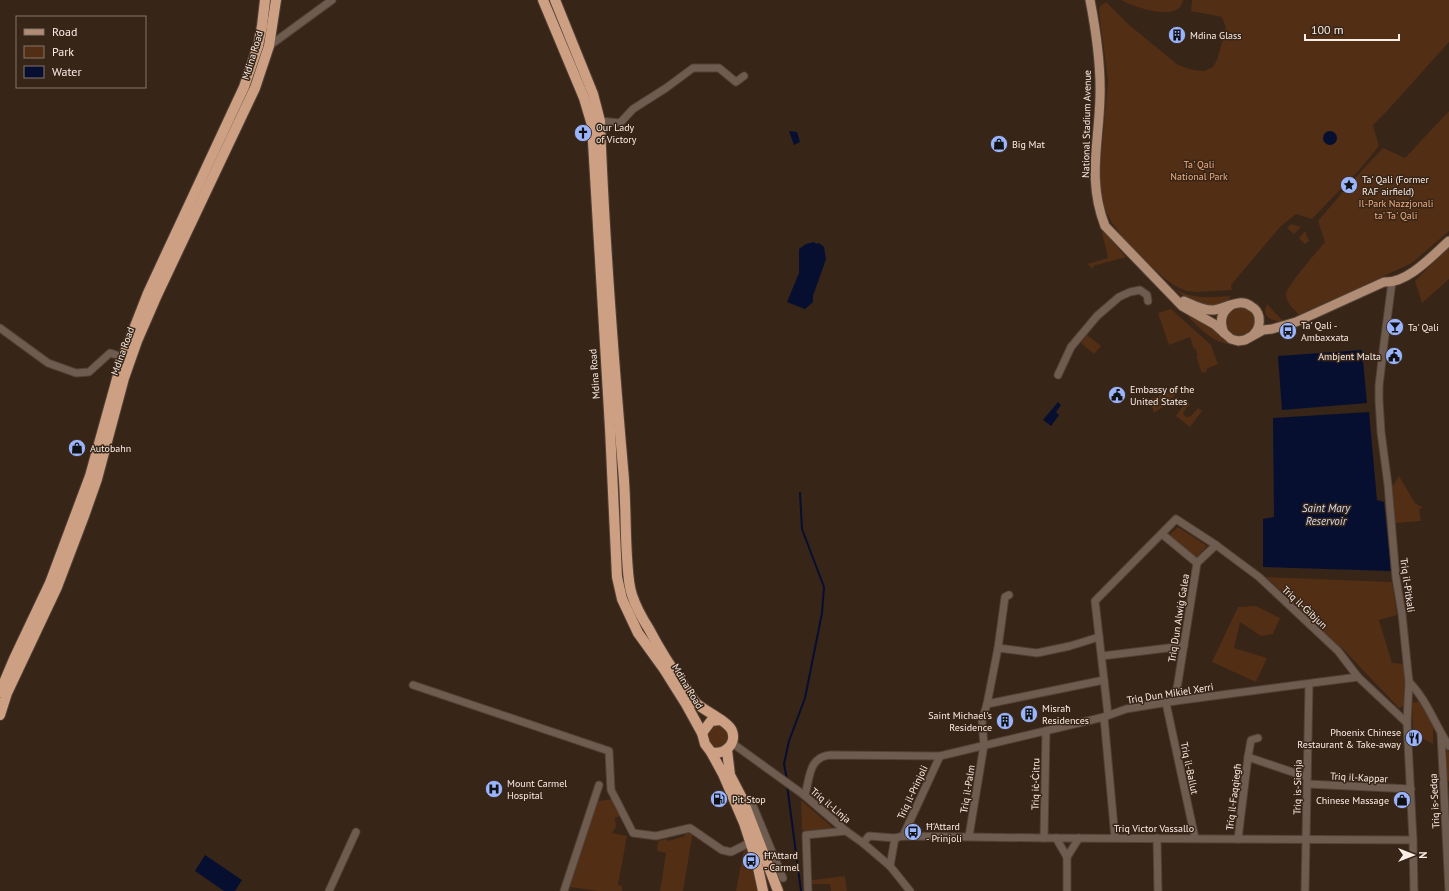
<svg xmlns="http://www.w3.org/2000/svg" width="1449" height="891" font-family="'PT Sans',sans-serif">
<rect width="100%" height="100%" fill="#372518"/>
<g fill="#522e15">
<path d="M1121,0h62c-1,3 -2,7 -4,8 -11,11 -47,-2 -58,-8z"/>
<polygon points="1192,0 1449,0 1449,42 1388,110 1373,125 1379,146 1360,169 1312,219 1296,214 1281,226 1231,285 1232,290 1198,292 1186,291 1175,286 1164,278 1131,248 1112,223 1105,209 1100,184 1100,169 1108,81 1099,11 1100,6 1106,2 1128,24 1178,65 1193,70 1204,71 1213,67 1217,60 1226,28 1222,17 1191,11"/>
<path d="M1449,111v120l-37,32 -113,52c-5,-6 -13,-12 -13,-21 2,-10 31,-42 39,-52l-7,-21 35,-41 30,-32 22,10z"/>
<polygon points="1291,224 1301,227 1294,234 1287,228"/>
<polygon points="1305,231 1309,241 1305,244 1299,238"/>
<polygon points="1102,232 1104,232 1126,257 1093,266 1093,269 1088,264 1108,258"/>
<polygon points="1449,246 1449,279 1422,303 1415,281"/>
<path d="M1175,289c18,11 36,8 56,7 -2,4 -5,5 -9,8 -17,9 -35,-4 -47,-15z"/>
<path d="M1267,304l17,18c-11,-1 -24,-4 -17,-18z"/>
<polygon points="1235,305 1251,309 1256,319 1253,329 1246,336 1236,337 1227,331 1224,317"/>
<path d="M1178,306l35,20 16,16 11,3c-8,0 -15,-1 -22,-4 -15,-7 -28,-23 -40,-35z"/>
<polygon points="1171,309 1211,345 1218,364 1206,369 1207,371 1202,373 1196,356 1198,355 1195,348 1194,349 1190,337 1169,345 1158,313"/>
<polygon points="1087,335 1101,346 1094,354 1081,343"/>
<polygon points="1180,388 1169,403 1154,413 1150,399"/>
<polygon points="1187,400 1190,404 1184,411 1183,414 1186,417 1191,416 1198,408 1202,411 1190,427 1176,416"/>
<polygon points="1399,476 1415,503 1423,508 1419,509 1421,521 1395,523 1391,489"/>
<polygon points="1178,527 1207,546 1197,557 1169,535"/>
<polygon points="1266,577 1392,582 1397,615 1379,620 1392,663 1404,664 1405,705 1399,708 1341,647 1335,643"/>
<polygon points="1256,606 1280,618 1273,634 1261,636 1240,622 1234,648 1267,658 1256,682 1212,662 1238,607"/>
<polygon points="1419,701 1433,726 1433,744 1413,733 1412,703"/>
<circle cx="718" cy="736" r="11"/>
<polygon points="1447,749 1449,752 1449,781 1447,782"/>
<polygon points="614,799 622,815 615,818 616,827 612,833 627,836 618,885 622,886 622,891 598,891 570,887 598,801"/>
<polygon points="801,800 833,828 802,831"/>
<polygon points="693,831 683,891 660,891 666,853 657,851 658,841 667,839 668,841 685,836 685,834"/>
<polygon points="744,849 748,851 752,868 753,868 757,891 736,891"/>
<polygon points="845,876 847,891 831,891 830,884 812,884 812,880"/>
</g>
<g fill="#070f30">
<polygon points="789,131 797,132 800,142 794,145"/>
<circle cx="1330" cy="138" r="7"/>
<polygon points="814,242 816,244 819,243 824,247 826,259 813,296 813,302 805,309 787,302 799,273 799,249 806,244"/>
<polygon points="1362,350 1367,403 1282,410 1278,356"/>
<polygon points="1058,402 1061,405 1056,412 1059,415 1051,426 1043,420"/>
<polygon points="1369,412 1377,500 1384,502 1391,571 1263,567 1263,519 1274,517 1273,418"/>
<polygon points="205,855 242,880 235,891 224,891 195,871"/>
</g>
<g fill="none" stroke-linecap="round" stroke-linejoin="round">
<g stroke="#070f30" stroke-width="2">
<polyline points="787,780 784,764 789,741 805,698 822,613 824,587 802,529 800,493"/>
<polyline points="787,785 801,891"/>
</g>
<defs>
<g id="minor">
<polyline points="269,46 332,0"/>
<polyline points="600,121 620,123 633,109 666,88 693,68 719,68 736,82 744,76"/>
<polyline points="1392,282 1384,343 1379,386 1379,400 1381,432 1388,485 1396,578 1402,614 1409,682 1407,723 1413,840 1414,891"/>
<polyline points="0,328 48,363 76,373 89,372 110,353 123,357"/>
<polyline points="1058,375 1071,347 1097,316 1119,297 1130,292 1140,290 1147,295 1148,301"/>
<polyline points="1162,534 1197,563"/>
<polyline points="998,648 1037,653 1070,646 1099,637"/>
<polyline points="1102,656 1184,646"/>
<path d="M1409,682c18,18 26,43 40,64"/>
<polyline points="413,685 609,751 611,790 633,833 656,836 690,828 722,850 731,852 751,842"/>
<polyline points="1175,701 1197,563 1216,545"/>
<polyline points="1166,703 1195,838"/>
<polyline points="987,704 1104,680"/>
<polyline points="1108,715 1095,601 1176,519 1216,545 1259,577 1338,651 1358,677 1407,723"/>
<polyline points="1104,717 1115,838"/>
<polyline points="1441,734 1449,891"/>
<polyline points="732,743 804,795 846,831 863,843 890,866 910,891"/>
<polyline points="1248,757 1251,740 1258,738"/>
<polyline points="1307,784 1411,789"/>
<path d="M804,795l2,-4c4,-16 4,-34 24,-36l110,1 164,-39 22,-8 49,-8 183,-24"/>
<polyline points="743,800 751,801 783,878"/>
<polyline points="903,836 940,756"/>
<polyline points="969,836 984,745 982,721 987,704 998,648 1005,597 1009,595"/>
<polyline points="1044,838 1046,731"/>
<polyline points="1056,838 1067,857 1067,891"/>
<polyline points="1157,838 1158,891"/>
<polyline points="1238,839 1248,757 1307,777"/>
<polyline points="863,843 869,836 895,838 903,836 1044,838 1413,840"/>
<polyline points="1067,857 1079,838"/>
<polyline points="890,866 895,838"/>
<polyline points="329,891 356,832"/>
<polyline points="564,891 599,785"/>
<polyline points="808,891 806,835 846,831"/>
<polyline points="1305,891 1309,684"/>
</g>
<g id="major">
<path d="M1090,0c6,31 11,65 10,97 -1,46 -13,83 5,129l77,80 32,18 17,15 7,2 7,-1 18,-10 9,-1 24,-7 88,-40c23,2 49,-27 65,-41"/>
<path d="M1184,301c9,4 20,10 30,9 13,-2 26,-13 38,-3 4,2 6,6 7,10 1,7 0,12 -5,17"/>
<path d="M1224,333c-4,-10 -4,-20 6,-27"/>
</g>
<g id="highway">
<polyline points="543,0 584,98 592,125 610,428 617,577 622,599 638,633 664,669 686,704 702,733 705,744 711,752 723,774 744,823 757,863 763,891"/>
<path d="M555,0l38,94 7,27c4,116 13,231 23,347 3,29 2,59 4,89 1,13 1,26 5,38 4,12 10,23 17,34 10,19 21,37 34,55 4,6 9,15 14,20 8,7 32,18 35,27 5,13 -8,25 -21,21"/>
<polyline points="0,692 14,659 50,583 90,476 123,357 148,293 244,87 258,46 262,26 265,0"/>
<polyline points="0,715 7,693 57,587 84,516 97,479 124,378 137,341 157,295 255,88 269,46 276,0"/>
<polyline points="702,733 711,721 721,720"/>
<polyline points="727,750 730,775 743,800 778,891"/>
</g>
</defs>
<use href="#minor" stroke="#524135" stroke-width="9"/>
<use href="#major" stroke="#524135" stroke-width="11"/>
<use href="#highway" stroke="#524135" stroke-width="12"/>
<use href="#minor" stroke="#6e5c50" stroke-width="7"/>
<use href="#major" stroke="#b28d75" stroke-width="9"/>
<use href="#highway" stroke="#cda084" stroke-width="10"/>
</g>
<defs>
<symbol id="building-disc" viewBox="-11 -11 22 22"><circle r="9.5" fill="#9ab5fd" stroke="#372518"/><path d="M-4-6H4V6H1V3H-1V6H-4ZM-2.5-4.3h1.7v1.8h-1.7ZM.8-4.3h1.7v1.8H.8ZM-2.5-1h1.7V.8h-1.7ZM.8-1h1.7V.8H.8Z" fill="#111"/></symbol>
<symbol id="church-disc" viewBox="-11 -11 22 22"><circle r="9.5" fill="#9ab5fd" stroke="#372518"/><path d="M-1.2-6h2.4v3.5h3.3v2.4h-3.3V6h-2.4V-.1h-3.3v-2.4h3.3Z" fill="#111"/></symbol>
<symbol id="shop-disc" viewBox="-11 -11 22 22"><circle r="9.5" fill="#9ab5fd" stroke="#372518"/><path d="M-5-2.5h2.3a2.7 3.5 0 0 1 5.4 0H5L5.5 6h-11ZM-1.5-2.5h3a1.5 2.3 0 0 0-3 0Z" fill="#111"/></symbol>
<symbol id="sight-disc" viewBox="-11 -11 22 22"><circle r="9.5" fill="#9ab5fd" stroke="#372518"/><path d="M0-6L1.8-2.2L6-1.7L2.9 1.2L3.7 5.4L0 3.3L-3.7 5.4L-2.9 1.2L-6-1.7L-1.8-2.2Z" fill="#111"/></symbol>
<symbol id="bar-disc" viewBox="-11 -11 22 22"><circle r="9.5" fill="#9ab5fd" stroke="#372518"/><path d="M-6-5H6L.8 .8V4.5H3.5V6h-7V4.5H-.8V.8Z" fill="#111"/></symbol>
<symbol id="bus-disc" viewBox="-11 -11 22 22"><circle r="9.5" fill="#9ab5fd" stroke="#372518"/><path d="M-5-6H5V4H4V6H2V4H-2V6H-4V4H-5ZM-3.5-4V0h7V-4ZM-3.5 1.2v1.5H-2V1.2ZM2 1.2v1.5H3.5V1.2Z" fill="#111"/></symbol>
<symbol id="civic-disc" viewBox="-11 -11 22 22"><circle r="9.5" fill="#9ab5fd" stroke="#372518"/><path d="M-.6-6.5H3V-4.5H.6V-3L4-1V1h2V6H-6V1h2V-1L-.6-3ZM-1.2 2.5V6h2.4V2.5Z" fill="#111"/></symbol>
<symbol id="restaurant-disc" viewBox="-11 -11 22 22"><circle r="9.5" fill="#9ab5fd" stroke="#372518"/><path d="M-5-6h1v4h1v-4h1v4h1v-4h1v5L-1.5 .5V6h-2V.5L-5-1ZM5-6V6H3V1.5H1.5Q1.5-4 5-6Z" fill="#111"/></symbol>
<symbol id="hospital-disc" viewBox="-11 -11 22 22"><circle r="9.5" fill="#9ab5fd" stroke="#372518"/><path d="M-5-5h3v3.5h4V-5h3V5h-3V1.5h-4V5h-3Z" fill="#111"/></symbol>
<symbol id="fuel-disc" viewBox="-11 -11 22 22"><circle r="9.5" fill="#9ab5fd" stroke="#372518"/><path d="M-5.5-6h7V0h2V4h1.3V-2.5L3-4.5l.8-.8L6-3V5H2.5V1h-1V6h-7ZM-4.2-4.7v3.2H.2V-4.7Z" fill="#111"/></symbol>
</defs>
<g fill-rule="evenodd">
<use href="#building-disc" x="1167" y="25" width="20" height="20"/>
<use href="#church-disc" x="573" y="123" width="20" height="20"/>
<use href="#shop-disc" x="989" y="134" width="20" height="20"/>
<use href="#sight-disc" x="1339" y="175" width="20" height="20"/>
<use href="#bar-disc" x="1385" y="317" width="20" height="20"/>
<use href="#bus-disc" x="1278" y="321" width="20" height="20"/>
<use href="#civic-disc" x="1384" y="346" width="20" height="20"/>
<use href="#civic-disc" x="1107" y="385" width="20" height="20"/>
<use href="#shop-disc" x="67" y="438" width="20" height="20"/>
<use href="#building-disc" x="1019" y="704" width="20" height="20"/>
<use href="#building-disc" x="995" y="711" width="20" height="20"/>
<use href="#restaurant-disc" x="1404" y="728" width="20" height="20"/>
<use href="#hospital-disc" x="484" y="779" width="20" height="20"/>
<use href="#fuel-disc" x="709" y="789" width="20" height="20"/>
<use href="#shop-disc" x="1392" y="790" width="20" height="20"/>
<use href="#bus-disc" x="903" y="822" width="20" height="20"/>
<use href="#bus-disc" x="741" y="851" width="20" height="20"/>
</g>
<g text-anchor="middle" stroke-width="3" stroke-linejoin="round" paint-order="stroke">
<g font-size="10" fill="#fbeee6" stroke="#372518" text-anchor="start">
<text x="1190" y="39">Mdina Glass</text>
<text x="596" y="131">Our Lady<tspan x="596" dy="12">of Victory</tspan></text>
<text x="1012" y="148">Big Mat</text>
<text x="1362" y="183">Ta' Qali (Former<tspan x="1362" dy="12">RAF airfield)</tspan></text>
<text x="1301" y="329">Ta' Qali -<tspan x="1301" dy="12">Ambaxxata</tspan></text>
<text x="1408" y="331">Ta' Qali</text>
<text x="1381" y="360" text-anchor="end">Ambjent Malta</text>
<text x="1130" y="393">Embassy of the<tspan x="1130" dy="12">United States</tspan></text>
<text x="90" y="452">Autobahn</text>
<text x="1042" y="712">Misraħ<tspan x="1042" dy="12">Residences</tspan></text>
<text x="992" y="719" text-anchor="end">Saint Michael's<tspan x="992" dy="12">Residence</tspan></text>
<text x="1401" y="736" text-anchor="end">Phoenix Chinese<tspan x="1401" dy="12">Restaurant &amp; Take-away</tspan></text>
<text x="507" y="787">Mount Carmel<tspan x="507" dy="12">Hospital</tspan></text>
<text x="732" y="803">Pit Stop</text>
<text x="1389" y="804" text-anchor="end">Chinese Massage</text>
<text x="926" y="830">Ħ'Attard<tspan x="926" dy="12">- Prinjoli</tspan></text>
<text x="764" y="859">Ħ'Attard<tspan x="764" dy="12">- Carmel</tspan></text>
</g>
<g font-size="10" fill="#fbeee6" stroke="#372518">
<text transform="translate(252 55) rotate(-73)" y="4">Mdina Road</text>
<text transform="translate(1086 124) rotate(-89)" y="4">National Stadium Avenue</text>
<text transform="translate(122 351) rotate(-70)" y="4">Mdina Road</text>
<text transform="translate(594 374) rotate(-94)" y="4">Mdina Road</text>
<text transform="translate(1408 585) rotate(82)" y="4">Triq il-Pitkali</text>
<text transform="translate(1305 607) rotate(43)" y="4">Triq il-Ġibjun</text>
<text transform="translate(1178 618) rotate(-81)" y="4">Triq Dun Alwiġ Galea</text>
<text transform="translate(688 686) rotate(59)" y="4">Mdina Road</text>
<text transform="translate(1170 693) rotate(-9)" y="4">Triq Dun Mikiel Xerri</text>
<text transform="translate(1190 768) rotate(78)" y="4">Triq il-Ballut</text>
<text transform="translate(1359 777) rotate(3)" y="4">Triq il-Kappar</text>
<text transform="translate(1035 784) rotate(-89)" y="4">Triq iċ-Ċitru</text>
<text transform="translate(1297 787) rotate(-89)" y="4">Triq is-Sienja</text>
<text transform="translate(967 789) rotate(-81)" y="4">Triq il-Palm</text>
<text transform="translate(912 792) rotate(-65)" y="4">Triq il-Prinjoli</text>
<text transform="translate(1233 797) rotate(-83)" y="4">Triq il-Faqqiegħ</text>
<text transform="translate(1434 801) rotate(-93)" y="4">Triq is-Sedqa</text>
<text transform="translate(831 805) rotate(40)" y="4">Triq il-Linja</text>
<text x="1154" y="832">Triq Victor Vassallo</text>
</g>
<g font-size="10" fill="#f0ad82" stroke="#372518">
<text x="1199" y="168">Ta' Qali<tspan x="1199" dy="12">National Park</tspan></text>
<text x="1396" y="207">Il-Park Nazzjonali<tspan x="1396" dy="12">ta' Ta' Qali</tspan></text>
</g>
<g font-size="11" font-style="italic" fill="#d0dbf6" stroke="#372518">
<text x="1326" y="512">Saint Mary<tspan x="1326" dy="13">Reservoir</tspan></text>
</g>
</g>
<rect x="16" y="16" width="130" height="72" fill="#372518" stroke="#85756a"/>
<rect x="24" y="29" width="20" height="6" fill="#b28d75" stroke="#85756a"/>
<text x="52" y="36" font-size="12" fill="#fbeee6">Road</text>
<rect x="24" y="46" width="20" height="12" fill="#522e15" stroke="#85756a"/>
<text x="52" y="56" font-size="12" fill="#fbeee6">Park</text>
<rect x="24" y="66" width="20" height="12" fill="#070f30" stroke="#85756a"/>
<text x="52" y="76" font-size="12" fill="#fbeee6">Water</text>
<g transform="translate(1413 855) rotate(90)" stroke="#372518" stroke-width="3" paint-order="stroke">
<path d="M0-3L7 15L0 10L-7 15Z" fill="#fbeee6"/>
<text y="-6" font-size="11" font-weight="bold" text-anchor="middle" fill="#fbeee6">N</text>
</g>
<path d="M1305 34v6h94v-6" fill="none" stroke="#fbeee6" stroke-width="2"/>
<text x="1311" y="34" font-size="12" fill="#fbeee6" stroke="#372518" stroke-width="3" paint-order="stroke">100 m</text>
</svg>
